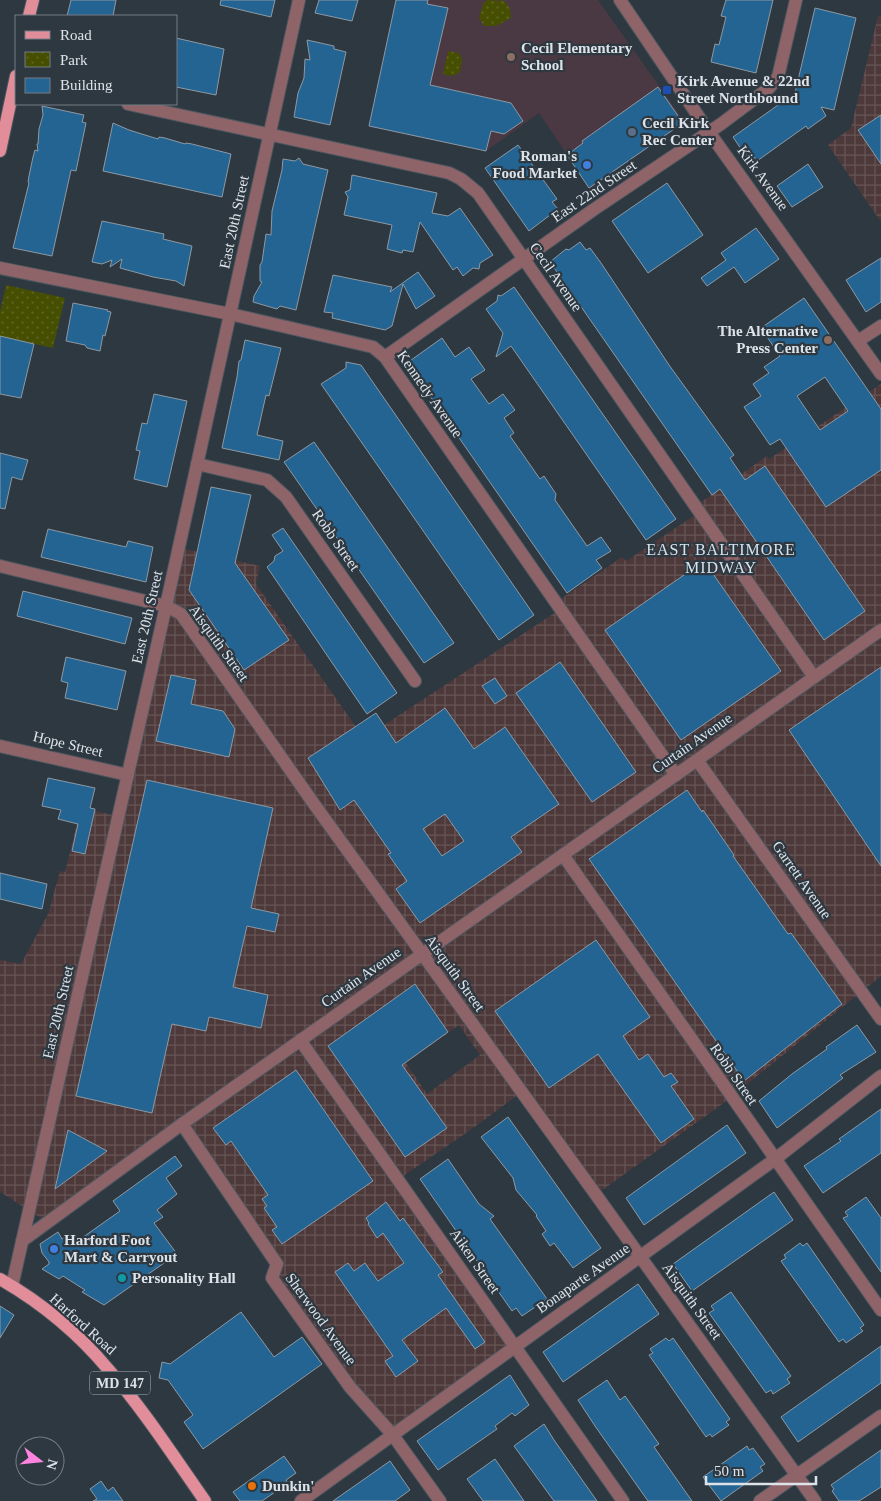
<svg xmlns="http://www.w3.org/2000/svg" width="881" height="1501" font-family="Georgia,serif">
<defs>
<pattern id="industrial-grid" width="8" height="8" patternUnits="userSpaceOnUse" patternTransform="scale(1.25)"><rect width="8" height="8" fill="#4d383a"/><path d="M0 4h8M4 0v8" fill="none" stroke="#665556"/></pattern>
<pattern id="park-dots" width="8" height="8" patternUnits="userSpaceOnUse" patternTransform="scale(1.25)"><rect width="8" height="8" fill="#454e01"/><path d="M2 2h.1M6 6h.1" fill="none" stroke="#5f6726" stroke-width="1.8" stroke-linecap="round"/></pattern>
</defs>
<rect width="100%" height="100%" fill="#2e3841"/>
<g fill="url(#industrial-grid)" fill-rule="evenodd">
<polygon points="878,16 881,17 881,222 828,145 851,128"/>
<path d="M881,384v592l-160,129 -127,91 -75,-102 -50,37 -73,50 121,169 -124,85 -119,-152 1,-17 -96,-140 -115,82 -23,10 -41,-26v-232l21,4 27,-50 12,-43 5,1 16,-65 35,9 60,-269 84,19 -4,18 2,3 98,140 21,-12 7,10 172,-113 -4,-7 70,-48 4,4 72,-48 -4,-6 73,-51 2,3zM459,1025l21,30 -53,39 -21,-31z"/>
</g>
<polygon fill="#4a3943" points="396,0 598,0 684,121 590,189 539,113 486,151 369,126"/>
<g fill="url(#park-dots)">
<polygon points="488,0 505,1 510,9 511,18 496,26 484,26 479,17 484,2"/>
<polygon points="448,51 459,53 462,59 460,72 453,76 443,74"/>
<polygon points="6,285 65,298 53,348 0,336 0,312"/>
</g>
<g fill="#246492" stroke="#8d99a3" fill-rule="evenodd">
<polygon points="71,0 116,0 113,16 67,16"/>
<polygon points="221,0 275,0 271,17 220,5"/>
<polygon points="319,0 358,0 352,21 315,13"/>
<polygon points="396,0 428,0 427,4 448,8 430,85 511,103 523,121 504,134 491,131 486,151 369,126"/>
<polygon points="726,0 773,0 756,73 711,62 715,44 719,45 726,17 721,16"/>
<polygon points="815,8 856,18 834,110 821,107 826,116 808,129 806,126 757,161 754,157 749,161 733,137 795,93"/>
<polygon points="176,38 224,49 216,95 176,87"/>
<polygon points="307,40 334,46 334,49 346,52 330,125 294,117 298,93 304,78 305,59 310,60"/>
<polygon points="658,87 683,123 589,188 567,155 583,143 582,141"/>
<polygon points="42,106 84,115 82,122 86,123 76,171 71,170 52,256 13,248 29,183 28,182 29,176 33,157 35,150 38,151 37,144 38,144 39,129 43,115"/>
<polygon points="881,115 881,164 858,130"/>
<polygon points="113,123 129,130 158,139 159,137 165,138 185,144 186,143 192,144 231,154 222,197 103,171"/>
<polygon points="518,145 557,199 552,202 558,209 529,231 485,168"/>
<polygon points="299,158 303,164 328,170 296,310 280,306 277,309 253,302 254,296 262,282 260,281 260,265 262,262 266,234 271,235 272,211 282,170 283,159 295,161"/>
<polygon points="808,164 823,187 792,207 777,186"/>
<polygon points="352,175 437,193 432,213 448,216 460,208 493,255 480,263 479,269 473,268 463,276 457,267 453,270 420,222 413,252 403,250 402,253 387,249 392,225 344,215 348,197 345,192 350,190"/>
<polygon points="667,183 703,235 648,273 612,221"/>
<polygon points="102,221 164,234 163,239 192,246 184,286 176,281 153,277 120,268 122,259 110,267 112,260 102,264 92,262"/>
<polygon points="756,228 779,259 745,283 734,267 707,286 701,278 726,260 721,253"/>
<polygon points="580,242 586,250 590,248 601,263 669,365 734,455 730,458 745,480 765,466 865,611 824,640 720,489 712,495 550,262 566,249 569,250"/>
<polygon points="881,258 881,302 866,312 846,280"/>
<polygon points="418,272 435,296 416,309 403,284 392,326 385,330 332,318 333,313 324,312 333,275 392,287 390,292"/>
<polygon points="514,287 676,519 646,540 511,346 496,357 503,333 486,309 497,301 498,295 501,296"/>
<path d="M804,298l77,111v61l-55,37 -46,-68 -10,6 -26,-38 17,-11 -8,-12 16,-11 -5,-6 16,-11 -19,-28zM825,377l23,34 -28,19 -23,-34z"/>
<polygon points="73,303 108,310 107,311 111,312 105,336 103,335 100,351 87,348 85,345 66,341"/>
<polygon points="0,336 34,344 21,398 0,394"/>
<polygon points="442,338 455,357 469,347 485,370 471,379 489,404 503,394 515,410 504,418 514,433 510,436 540,479 544,476 556,494 555,500 587,546 601,537 611,551 596,560 602,568 567,593 407,363"/>
<polygon points="245,340 281,348 269,396 266,395 257,435 283,441 279,460 222,448 237,377 239,361 241,360"/>
<polygon points="346,362 361,365 534,615 499,640 321,384 346,368"/>
<polygon points="154,394 187,401 167,487 134,479 140,451 136,450 142,423 147,424"/>
<polygon points="314,442 454,643 424,663 284,462"/>
<polygon points="0,453 28,460 22,480 12,477 5,509 0,508"/>
<polygon points="211,487 251,495 235,563 289,640 244,670 189,590"/>
<polygon points="283,528 397,693 367,714 267,567 274,561 275,556 283,551 272,535"/>
<polygon points="48,529 126,547 128,541 153,547 146,582 41,557"/>
<polygon points="704,561 781,671 681,740 605,630"/>
<polygon points="23,591 132,618 125,644 17,616"/>
<polygon points="66,657 126,671 117,710 65,698 68,683 61,681"/>
<polygon points="560,662 636,772 592,802 516,693"/>
<polygon points="881,667 881,866 789,730"/>
<polygon points="171,675 196,680 191,704 223,711 235,729 229,757 156,741"/>
<polygon points="495,678 507,696 495,704 482,686"/>
<path d="M445,708l29,41 31,-22 54,77 -48,33 11,15 -102,71 -24,-34 11,-8 -19,-27 3,-1 -37,-53 -14,10 -32,-52 68,-45 20,30zM445,814l19,27 -22,15 -19,-27z"/>
<polygon points="48,778 95,788 90,808 95,809 85,854 72,851 78,824 58,819 61,810 42,806"/>
<polygon points="147,780 273,808 251,908 279,914 275,932 247,926 233,987 268,995 261,1028 209,1017 206,1031 172,1024 152,1113 76,1096"/>
<polygon points="687,790 702,812 703,810 734,855 733,856 788,934 791,933 842,1004 744,1081 589,859"/>
<polygon points="0,873 47,884 42,909 0,899"/>
<polygon points="596,940 650,1017 623,1036 639,1060 648,1054 664,1077 671,1073 678,1082 671,1086 694,1119 661,1143 598,1054 549,1088 495,1011"/>
<polygon points="415,984 448,1032 402,1065 447,1128 405,1157 328,1046"/>
<polygon points="857,1025 876,1052 840,1075 843,1078 777,1128 759,1101 792,1074 827,1049 826,1047"/>
<polygon points="296,1070 373,1181 282,1244 272,1230 277,1227 264,1208 267,1206 262,1199 268,1195 231,1141 226,1145 213,1128"/>
<polygon points="881,1109 881,1153 823,1193 804,1166 841,1141 839,1139"/>
<polygon points="508,1117 601,1248 573,1268 554,1243 550,1246 542,1234 546,1231 536,1216 537,1215 516,1190 513,1178 481,1137"/>
<polygon points="727,1125 746,1153 644,1225 626,1198"/>
<polygon points="68,1130 107,1151 55,1189"/>
<polygon points="175,1156 182,1166 166,1178 177,1194 157,1210 163,1217 154,1223 177,1254 104,1305 82,1292 85,1290 63,1276 59,1279 42,1269 49,1264 49,1262 42,1253 40,1244 58,1232 62,1239 66,1236 72,1245 120,1211 113,1201"/>
<polygon points="448,1159 479,1204 494,1216 490,1219 547,1299 522,1316 516,1308 512,1311 420,1179"/>
<polygon points="774,1192 793,1220 692,1291 673,1264"/>
<polygon points="866,1197 881,1218 881,1272 843,1218 848,1216 845,1212"/>
<polygon points="386,1202 400,1221 403,1218 443,1272 438,1275 485,1342 475,1349 446,1308 402,1340 418,1361 396,1377 385,1361 393,1356 335,1272 348,1263 354,1271 365,1263 378,1281 404,1263 383,1233 377,1238 368,1224 369,1223 366,1218"/>
<polygon points="800,1243 803,1246 807,1243 864,1325 860,1328 863,1331 846,1343 843,1339 839,1342 781,1261 786,1258 784,1255"/>
<polygon points="638,1284 659,1314 563,1382 543,1352"/>
<polygon points="731,1292 791,1376 787,1379 790,1383 773,1394 771,1390 766,1393 709,1313 714,1310 711,1306"/>
<polygon points="0,1306 14,1315 0,1338"/>
<polygon points="241,1312 274,1357 302,1337 322,1364 203,1449 184,1422 193,1415 168,1380 159,1378 162,1362 170,1364"/>
<polygon points="666,1338 669,1341 673,1338 730,1419 726,1422 729,1425 712,1437 710,1434 706,1437 649,1355 653,1353 650,1349"/>
<polygon points="881,1346 881,1383 798,1442 781,1417"/>
<polygon points="510,1375 529,1405 515,1416 512,1413 495,1426 497,1429 438,1470 417,1441"/>
<polygon points="607,1380 620,1400 625,1396 659,1444 654,1447 692,1501 648,1501 595,1426 578,1400"/>
<polygon points="544,1424 554,1440 597,1501 554,1501 514,1446"/>
<polygon points="747,1446 749,1450 753,1448 765,1464 760,1467 763,1471 721,1501 703,1477"/>
<polygon points="881,1450 881,1487 859,1501 839,1501 832,1491 834,1489 831,1485"/>
<polygon points="284,1456 296,1473 286,1480 288,1483 262,1501 240,1501 233,1492"/>
<polygon points="495,1459 524,1501 483,1501 467,1479"/>
<polygon points="390,1461 410,1490 395,1501 333,1501"/>
<polygon points="101,1481 108,1491 113,1487 123,1501 93,1501 97,1499 90,1489"/>
</g>
<g fill="none" stroke-linecap="round" stroke-linejoin="round">
<defs>
<g id="minor">
<polyline points="299,0 166,606 181,614 314,804 599,1199 815,1501"/>
<polyline points="128,104 449,173 461,179 478,193 814,677"/>
<polyline points="0,268 230,314 373,347 385,357 676,775"/>
<polyline points="858,341 881,326"/>
<polyline points="385,357 593,210 721,124 769,88 778,77 796,0"/>
<polyline points="197,464 267,480 286,497 415,681"/>
<polyline points="0,746 128,775"/>
<polyline points="697,760 881,1019"/>
<polyline points="563,855 881,1310"/>
<polyline points="300,1040 623,1501"/>
<polyline points="182,1124 277,1264 272,1278 350,1387 392,1434 440,1501"/>
<polyline points="22,1241 182,1124 881,630"/>
<polyline points="301,1501 774,1160 881,1076"/>
<polyline points="760,1501 881,1416"/>
</g>
<g id="tertiary">
<polyline points="620,0 709,132 881,374"/>
<polyline points="0,566 166,606 12,1286"/>
</g>
<g id="primary">
<polyline points="29,16 33,0"/>
<polyline points="0,151 16,76"/>
<path d="M0,1279c40,23 78,54 108,90 36,41 66,88 97,132"/>
</g>
</defs>
<use href="#minor" stroke="#4e575f" stroke-width="14"/>
<use href="#tertiary" stroke="#4e575f" stroke-width="14"/>
<use href="#primary" stroke="#4e575f" stroke-width="14"/>
<use href="#minor" stroke="#8e6469" stroke-width="12"/>
<use href="#tertiary" stroke="#8e6469" stroke-width="12"/>
<use href="#primary" stroke="#e28e9a" stroke-width="12"/>
</g>
<g fill="#8d6e63" stroke="#2e3841" stroke-width="2">
<circle cx="511" cy="57" r="5"/>
<circle cx="828" cy="340" r="5"/>
</g>
<rect fill="#1a4fb4" stroke="#2e3841" stroke-width="2" x="662" y="85" width="10" height="10" rx="2.5"/>
<circle fill="#5c6f8a" stroke="#2e3841" stroke-width="2" cx="632" cy="132" r="5"/>
<g fill="#3f7fe0" stroke="#2e3841" stroke-width="2">
<circle cx="587" cy="165" r="5"/>
<circle cx="54" cy="1249" r="5"/>
</g>
<circle fill="#0f9aa8" stroke="#2e3841" stroke-width="2" cx="122" cy="1278" r="5"/>
<circle fill="#e8710a" stroke="#2e3841" stroke-width="2" cx="252" cy="1486" r="5"/>
<g text-anchor="middle" stroke-width="4.5" stroke-linejoin="round" paint-order="stroke">
<rect fill="#2e3841" stroke="#a8b0b7" stroke-width="1" x="90" y="1371.5" width="60" height="23" rx="4"/>
<g font-size="14" font-weight="bold" fill="#dde3e9">
<text x="120" y="1388">MD 147</text>
</g>
<g font-size="15" font-weight="bold" fill="#dde3e9" stroke="#2e3841" text-anchor="start">
<text x="521" y="53">Cecil Elementary<tspan x="521" dy="17">School</tspan></text>
<text x="677" y="86">Kirk Avenue &amp; 22nd<tspan x="677" dy="17">Street Northbound</tspan></text>
<text x="642" y="128">Cecil Kirk<tspan x="642" dy="17">Rec Center</tspan></text>
<text x="577" y="161" text-anchor="end">Roman's<tspan x="577" dy="17">Food Market</tspan></text>
<text x="818" y="336" text-anchor="end">The Alternative<tspan x="818" dy="17">Press Center</tspan></text>
<text x="64" y="1245">Harford Foot<tspan x="64" dy="17">Mart &amp; Carryout</tspan></text>
<text x="132" y="1283">Personality Hall</text>
<text x="262" y="1491">Dunkin'</text>
</g>
<g font-size="15" fill="#dde3e9" stroke="#2e3841">
<text transform="translate(763 178) rotate(54)" y="5">Kirk Avenue</text>
<text transform="translate(594 191) rotate(-34)" y="5">East 22nd Street</text>
<text transform="translate(234 222) rotate(-78)" y="5">East 20th Street</text>
<text transform="translate(556 277) rotate(55)" y="5">Cecil Avenue</text>
<text transform="translate(430 394) rotate(55)" y="5">Kennedy Avenue</text>
<text transform="translate(336 540) rotate(55)" y="5">Robb Street</text>
<text transform="translate(147 617) rotate(-77)" y="5">East 20th Street</text>
<text transform="translate(219 643) rotate(54)" y="5">Aisquith Street</text>
<text transform="translate(692 743) rotate(-35)" y="5">Curtain Avenue</text>
<text transform="translate(68 744) rotate(13)" y="5">Hope Street</text>
<text transform="translate(802 880) rotate(55)" y="5">Garrett Avenue</text>
<text transform="translate(455 973) rotate(54)" y="5">Aisquith Street</text>
<text transform="translate(361 977) rotate(-35)" y="5">Curtain Avenue</text>
<text transform="translate(58 1012) rotate(-77)" y="5">East 20th Street</text>
<text transform="translate(734 1074) rotate(55)" y="5">Robb Street</text>
<text transform="translate(475 1261) rotate(55)" y="5">Aiken Street</text>
<text transform="translate(583 1278) rotate(-35)" y="5">Bonaparte Avenue</text>
<text transform="translate(692 1301) rotate(54)" y="5">Aisquith Street</text>
<text transform="translate(321 1319) rotate(54)" y="5">Sherwood Avenue</text>
<text transform="translate(83 1324) rotate(42)" y="5">Harford Road</text>
</g>
<g font-size="16" letter-spacing="1" fill="#d6e2ed" stroke="#2e3841">
<text x="721" y="555">EAST BALTIMORE<tspan x="721" dy="18">MIDWAY</tspan></text>
</g>
</g>
<rect x="15" y="15" width="162" height="90" fill="#2e3841" stroke="#747c84"/>
<rect x="25" y="31" width="25" height="8" fill="#e28e9a" stroke="#747c84"/>
<text x="60" y="40" font-size="15" fill="#dde3e9">Road</text>
<rect x="25" y="52" width="25" height="15" fill="url(#park-dots)" stroke="#747c84"/>
<text x="60" y="65" font-size="15" fill="#dde3e9">Park</text>
<rect x="25" y="78" width="25" height="15" fill="#246492" stroke="#747c84"/>
<text x="60" y="90" font-size="15" fill="#dde3e9">Building</text>
<g transform="translate(40 1461) rotate(106)"><circle r="24" fill="#2e3841" stroke="#747c84"/>
<path d="M0-4L9 19L0 12L-9 19Z" fill="#fe85df"/>
<text y="-8" font-size="14" font-weight="bold" text-anchor="middle" fill="#dde3e9">N</text>
</g>
<path d="M706 1476v8h110v-8" fill="none" stroke="#dde3e9" stroke-width="2.5"/>
<text x="714" y="1476" font-size="15" fill="#dde3e9" stroke="#2e3841" stroke-width="4" paint-order="stroke">50 m</text>
</svg>
